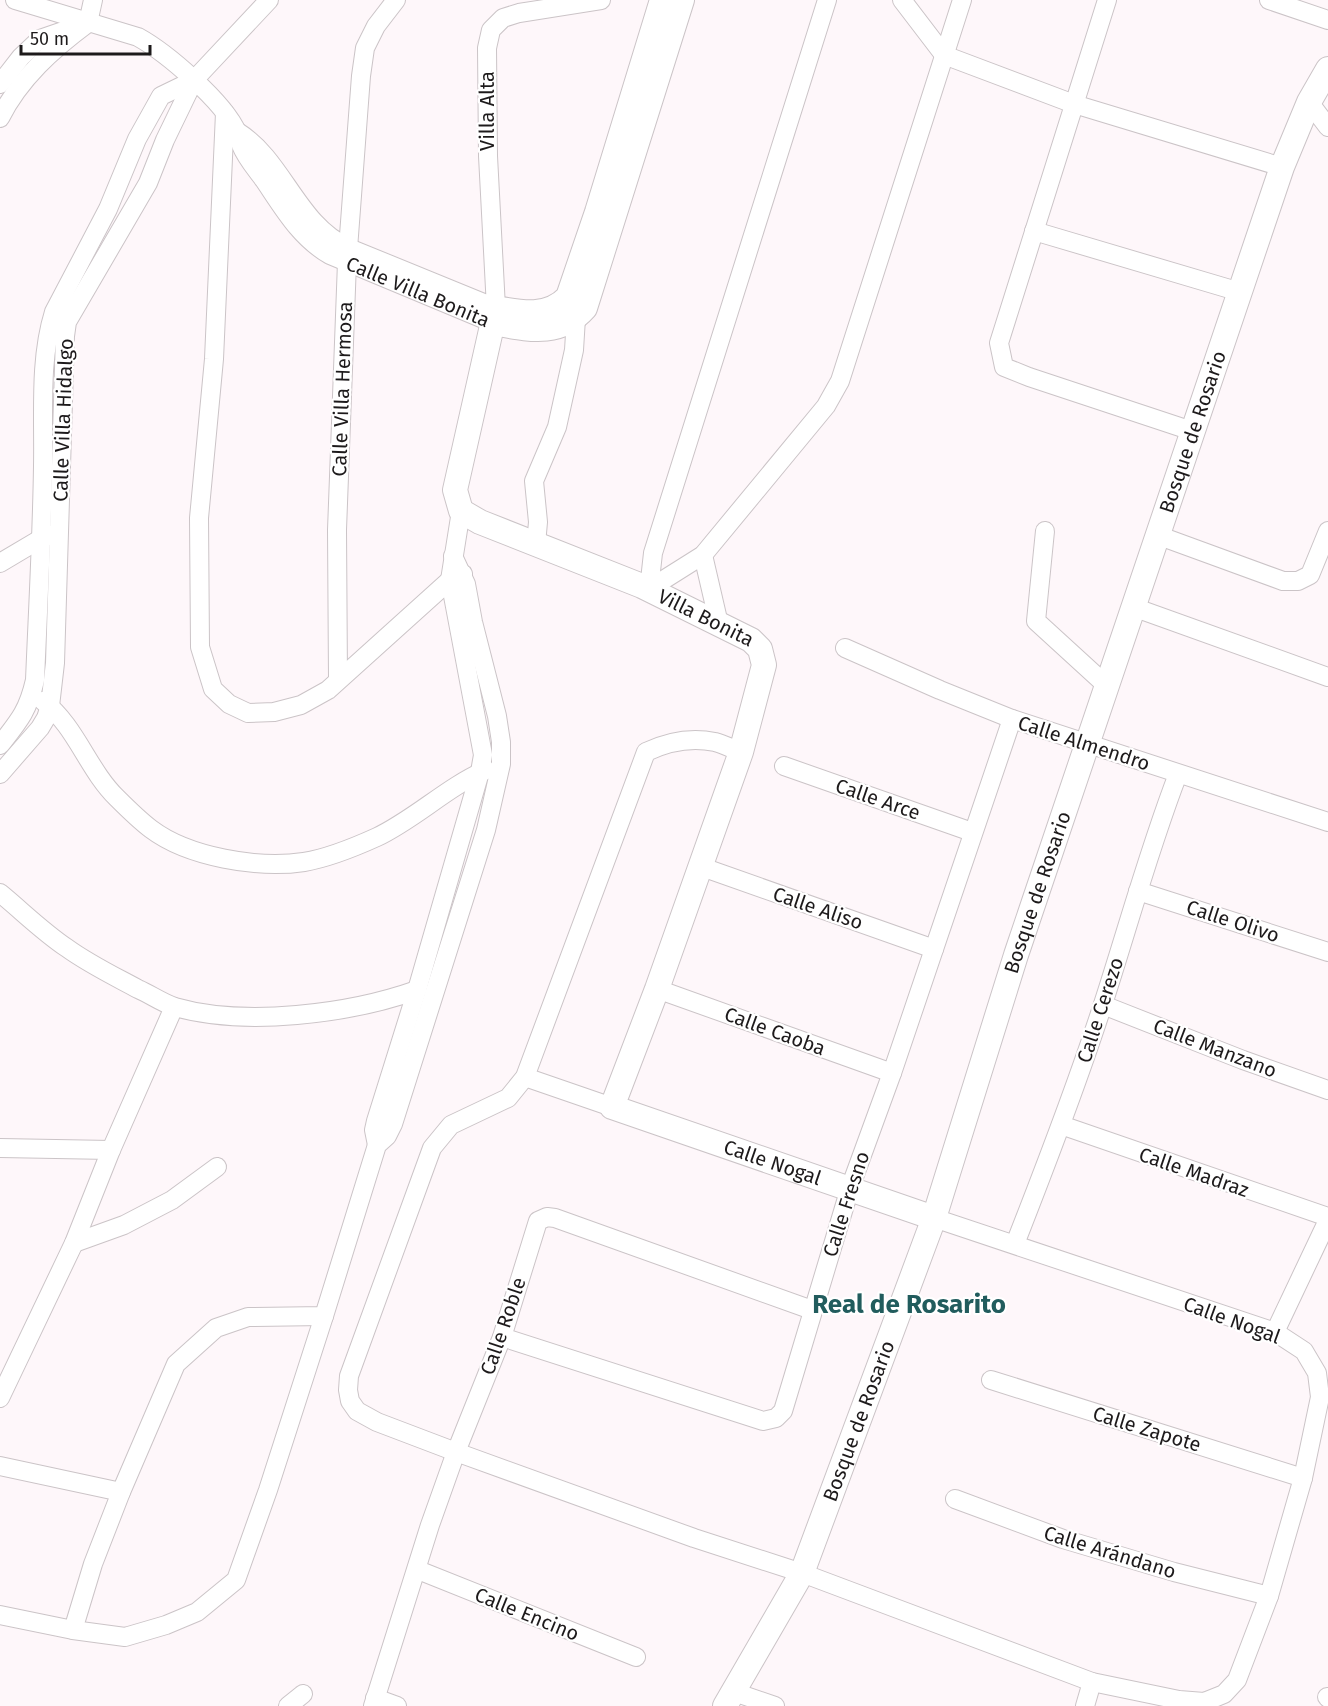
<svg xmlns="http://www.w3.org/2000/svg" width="1328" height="1706" font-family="'Fira Sans',sans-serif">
<rect width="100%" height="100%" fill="#fef7fa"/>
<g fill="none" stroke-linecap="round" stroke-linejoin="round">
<defs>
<g id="minor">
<path id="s1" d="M15,0l123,37c29,16 86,65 99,95 2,4 2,9 4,13 5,13 15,24 23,35 19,28 36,58 66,75l163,68"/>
<polyline points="902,0 944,55 1074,104 1282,167"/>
<polyline points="1107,0 999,343 1004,367 1029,377 1192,431"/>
<polyline points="1269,0 1328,20"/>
<polyline points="88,23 93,0"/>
<polyline points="0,84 21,57 40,39 72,28"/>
<polyline points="1309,102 1328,127"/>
<polyline points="225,113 214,359 199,518 200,647 213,689 229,704 248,713 274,712 301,705 328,690 450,580 463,574"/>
<path d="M0,118c20,-40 53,-69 88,-95"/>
<path d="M238,132c46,29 59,93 111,116l147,60 -8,-152 -1,-108 4,-18 12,-12 16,-5 82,-13"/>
<polyline points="1034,231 1240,292"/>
<polyline points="1045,531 1036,621 1106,685"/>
<polyline points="1157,535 1283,581 1298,581 1310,575 1328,531"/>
<polyline points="536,544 538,522 534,481 557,427 574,350 576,318 568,312"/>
<polyline points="703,555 719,624"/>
<polyline points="0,563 42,538 51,535"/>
<polyline points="649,589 703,555 826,406 840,381 962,0"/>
<polyline points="649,589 653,553 827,0"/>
<polyline points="1133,607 1328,677"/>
<polyline points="845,648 940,690 1012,719 1328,822"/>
<polyline points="338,680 337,530 347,262 361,76 365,48 376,26 396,0"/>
<path d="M43,701c33,25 45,69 74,97 11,11 22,22 34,31 37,28 107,40 153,33 24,-4 51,-15 73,-25 38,-18 70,-50 109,-67"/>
<path d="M0,745c19,-24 28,-34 35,-65 3,-72 7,-143 8,-214 1,-51 -4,-106 11,-154l54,-103 29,-70 24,-43 33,-16"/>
<path d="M741,752c-8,-3 -18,-8 -26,-10 -24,-5 -48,0 -69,10l-121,325 -17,21 -57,27 -19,23 -83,228 -1,14 2,11 7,10 20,11 79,30 238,86 108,35 290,109 87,18 25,2 20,-8 13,-14 32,-84 34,-118 17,-81 -3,-24 -13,-22 -29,-19 -341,-114"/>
<polyline points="784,766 972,832"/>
<polyline points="0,774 40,728 46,718 50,706 55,663 65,336 67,322 148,183 165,140 194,80 269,0"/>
<polyline points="702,867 934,949"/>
<polyline points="1138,891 1328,952"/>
<path d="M0,893c22,18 43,39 67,55 22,16 47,28 71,41 12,5 24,14 37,18 70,20 174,7 242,-17"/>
<polyline points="657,989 892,1073"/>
<polyline points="1103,1005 1243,1060 1328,1090"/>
<polyline points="525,1077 612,1107"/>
<polyline points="1061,1125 1328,1217"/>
<polyline points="377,1145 374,1130 376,1121 417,990 480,772 483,755 450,580 461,511"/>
<polyline points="0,1148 111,1150"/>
<polyline points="74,1243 124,1225 172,1200 217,1167"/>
<path d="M1015,1244c31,-79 62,-159 88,-240 25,-77 46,-155 75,-230"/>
<polyline points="1275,1332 1328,1220"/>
<polyline points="502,1337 763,1421 776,1418 783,1411 850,1188 892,1073 1012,719"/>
<polyline points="991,1380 1303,1478"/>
<polyline points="0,1398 74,1243 111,1150 174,1007"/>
<polyline points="0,1466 121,1492"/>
<polyline points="955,1499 1063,1539 1174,1572 1269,1596"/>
<polyline points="418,1570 636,1657"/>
<polyline points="0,1615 73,1630 125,1637 166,1625 197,1612 236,1580 268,1490 324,1316"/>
<polyline points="73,1630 93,1564 121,1492 176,1364 216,1328 248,1317 324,1316 377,1145 387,1136 393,1124 486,830 501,764 501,742 497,716 473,622 466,584 453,556"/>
<polyline points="734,1692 775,1706"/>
<polyline points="1327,1697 1328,1698"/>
<polyline points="375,1698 397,1706"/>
<polyline points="288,1706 303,1694"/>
<polyline points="373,1706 430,1525 456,1452 502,1337 538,1221 547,1217 555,1218 812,1310"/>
<polyline points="1085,1706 1092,1682"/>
</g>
<g id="major">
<path id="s2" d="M662,0l-65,212 -29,85c-20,21 -46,16 -72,11l-41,182 6,21 19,11 162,64 109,54 9,9 4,16 -23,87 -84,237 -45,118 322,111"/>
<path d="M498,324c34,6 62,12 87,-16l97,-308"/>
<path id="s3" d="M725,1706l77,-133 132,-355 82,-263 266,-788 27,-65 19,-33"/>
</g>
</defs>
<use href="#minor" stroke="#cbc4c7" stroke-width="20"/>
<use href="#major" stroke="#cbc4c7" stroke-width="26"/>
<use href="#minor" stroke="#fff" stroke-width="18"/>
<use href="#major" stroke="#fff" stroke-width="24"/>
</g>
<g text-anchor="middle" stroke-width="4.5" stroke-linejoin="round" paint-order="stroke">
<g font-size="20" fill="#1d1a1b" stroke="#fff">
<text transform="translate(487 111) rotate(-90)" y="7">Villa Alta</text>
<text dy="7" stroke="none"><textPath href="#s1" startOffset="519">Calle Villa Bonita</textPath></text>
<text transform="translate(342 389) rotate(-88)" y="7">Calle Villa Hermosa</text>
<text transform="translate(63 420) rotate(-88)" y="7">Calle Villa Hidalgo</text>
<text dy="7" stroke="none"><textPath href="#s3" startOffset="1360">Bosque de Rosario</textPath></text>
<text dy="7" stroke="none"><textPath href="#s2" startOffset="864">Villa Bonita</textPath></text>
<text transform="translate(1084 743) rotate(18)" y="7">Calle Almendro</text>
<text transform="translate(878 799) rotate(19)" y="7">Calle Arce</text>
<text dy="7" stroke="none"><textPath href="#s3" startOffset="874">Bosque de Rosario</textPath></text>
<text transform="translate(818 908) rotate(19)" y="7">Calle Aliso</text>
<text transform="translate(1233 921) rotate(18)" y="7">Calle Olivo</text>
<text transform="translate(1100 1010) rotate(-72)" y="7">Calle Cerezo</text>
<text transform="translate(775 1031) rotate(20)" y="7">Calle Caoba</text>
<text transform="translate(1215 1048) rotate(21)" y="7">Calle Manzano</text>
<text dy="7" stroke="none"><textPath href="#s2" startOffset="1581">Calle Nogal</textPath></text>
<text transform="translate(1194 1172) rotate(19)" y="7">Calle Madraz</text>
<text transform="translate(846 1204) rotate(-72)" y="7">Calle Fresno</text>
<text transform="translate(1232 1320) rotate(20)" y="7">Calle Nogal</text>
<text transform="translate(503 1326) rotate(-71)" y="7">Calle Roble</text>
<text dy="7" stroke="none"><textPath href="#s3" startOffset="316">Bosque de Rosario</textPath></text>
<text transform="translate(1147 1429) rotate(17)" y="7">Calle Zapote</text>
<text transform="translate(1110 1552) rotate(17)" y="7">Calle Arándano</text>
<text transform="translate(527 1614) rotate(22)" y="7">Calle Encino</text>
</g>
<g font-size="26" font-weight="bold" fill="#215c5d" stroke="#fff">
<text x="909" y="1313">Real de Rosarito</text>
</g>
</g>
<path d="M21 45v9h129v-9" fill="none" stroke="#1d1a1b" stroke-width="3"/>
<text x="30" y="45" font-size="18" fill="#1d1a1b" stroke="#ffffff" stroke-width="4.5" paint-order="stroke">50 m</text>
</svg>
